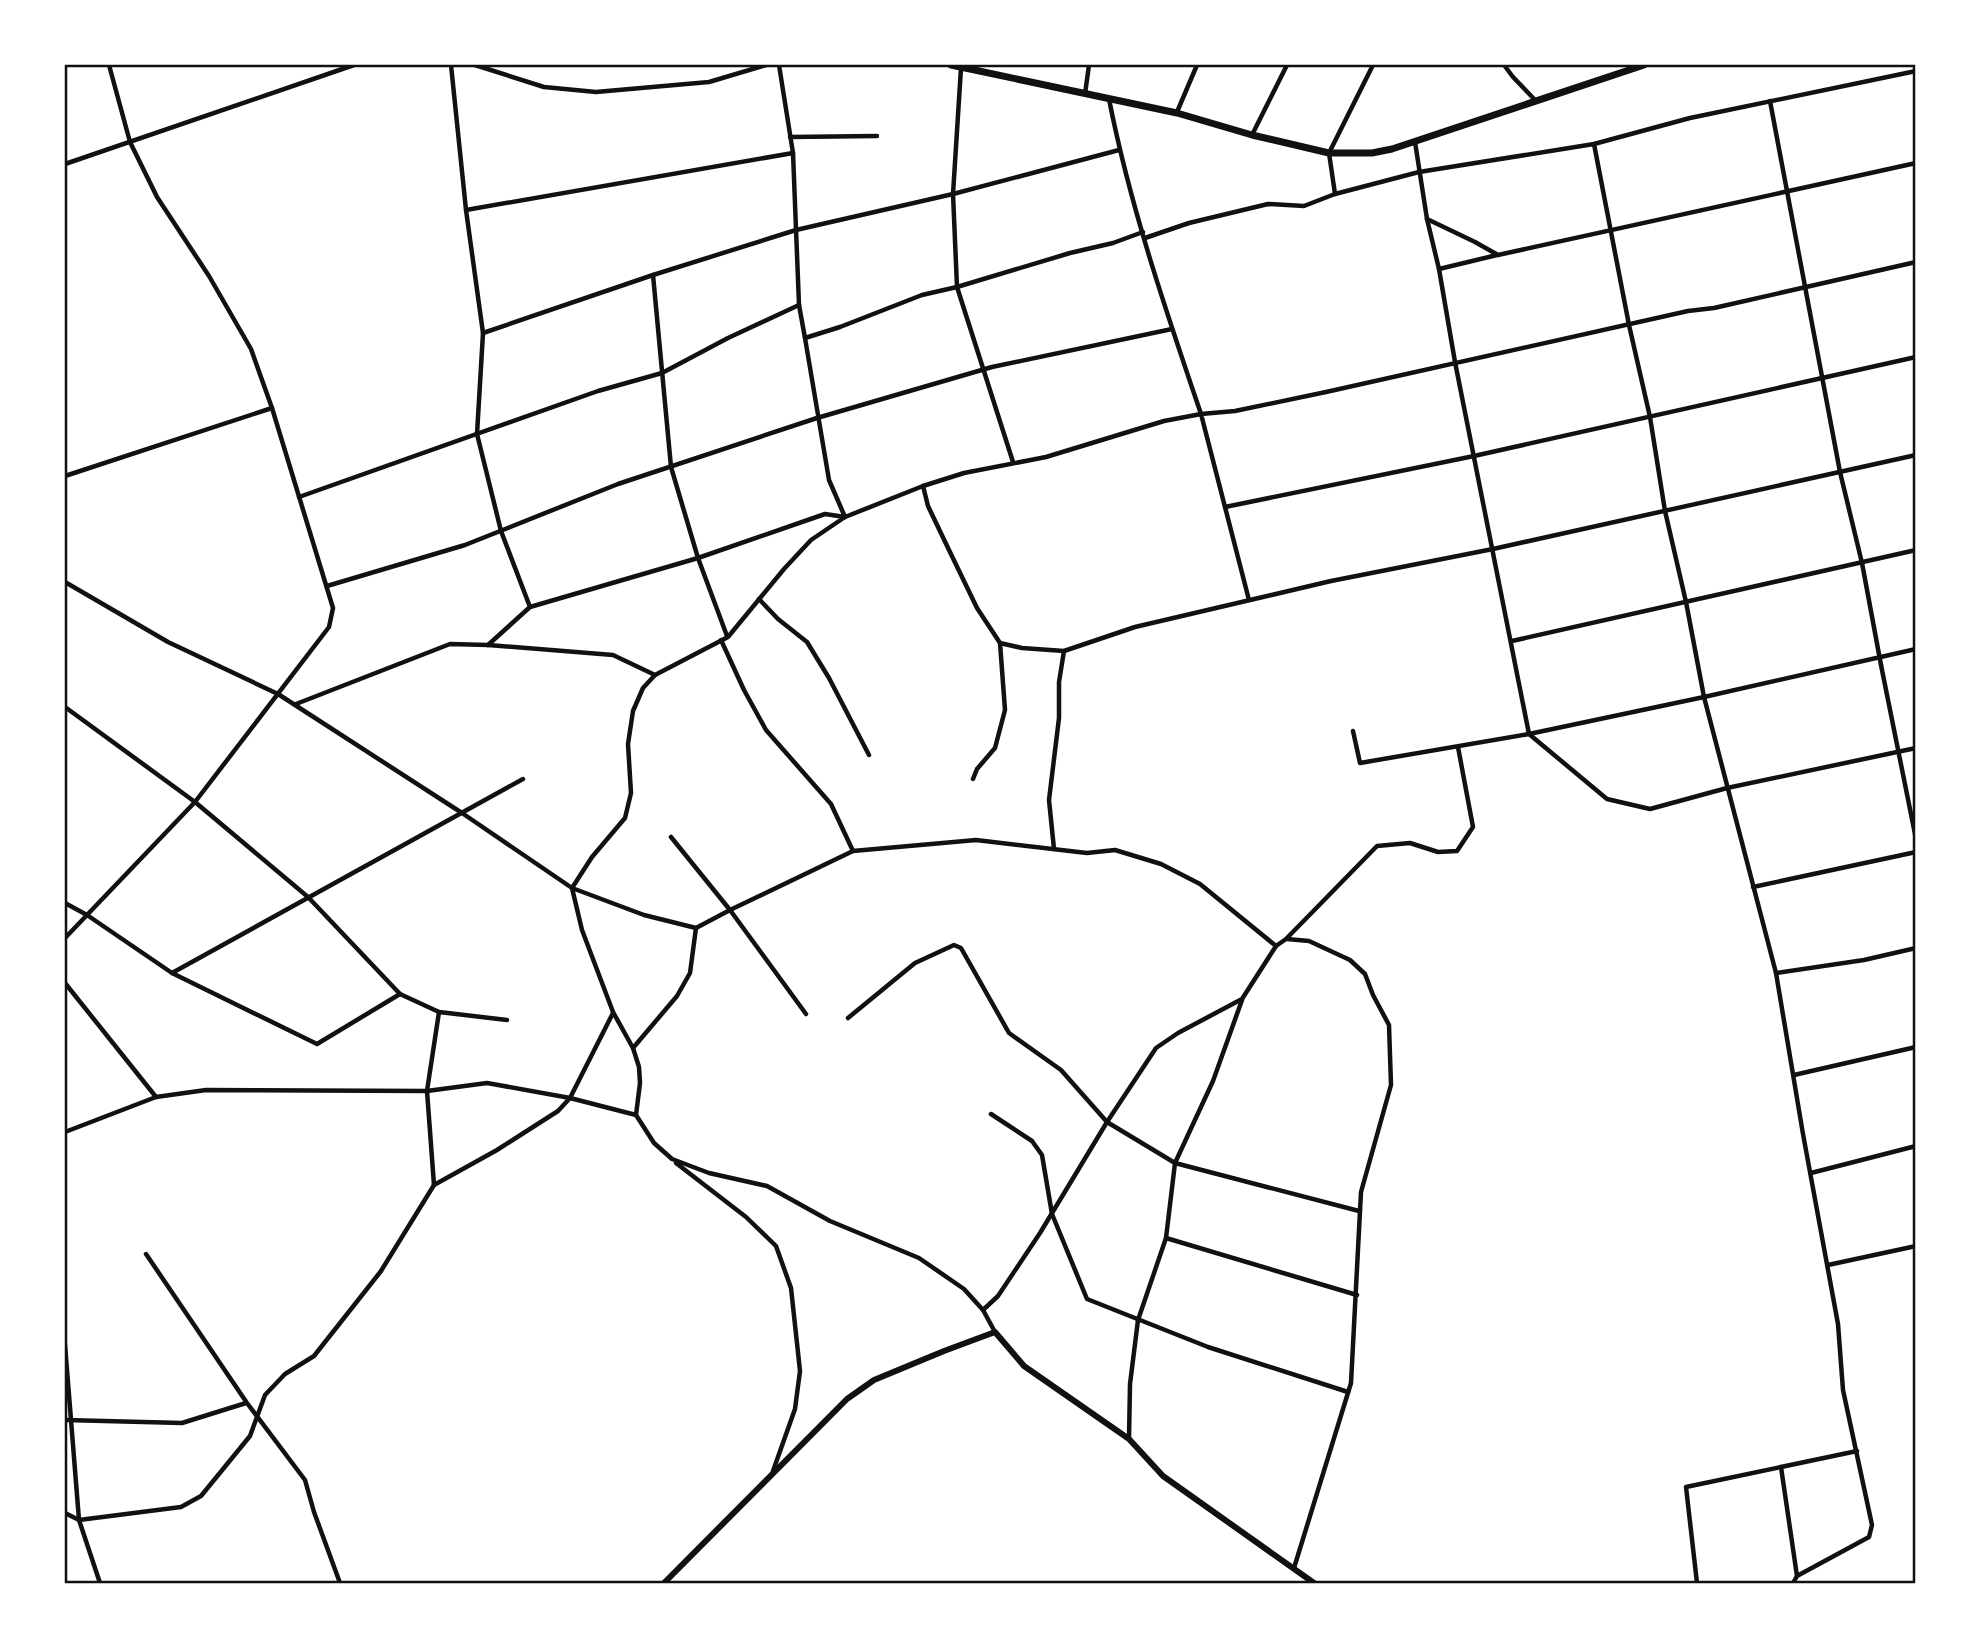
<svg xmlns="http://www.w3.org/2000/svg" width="1981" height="1648" font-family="'Noto Sans',sans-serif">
<rect width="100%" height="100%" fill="#fff"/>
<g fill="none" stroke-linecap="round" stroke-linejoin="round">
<g stroke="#111" stroke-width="4.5">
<polyline points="451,65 466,210 483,333 477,434 501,531 530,607"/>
<polyline points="475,65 544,87 596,92 709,82 766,65"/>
<polyline points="779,65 793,153 799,305 805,338"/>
<polyline points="1504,65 1513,77 1536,101"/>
<polyline points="961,68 953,194 957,287 1013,462"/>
<polyline points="1085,94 1089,65"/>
<polyline points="1770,101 1840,472 1862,563 1881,665"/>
<polyline points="1177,112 1197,65"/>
<polyline points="1252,135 1287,65"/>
<polyline points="790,137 877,136"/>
<polyline points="1415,142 1427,219 1439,269 1455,362 1529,734 1607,799 1650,809 1727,788 1916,748"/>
<polyline points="1594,144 1629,325 1650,417 1665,511 1686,602 1704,697 1776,973 1803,1134 1838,1324 1843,1390 1872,1525 1869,1537 1797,1576 1793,1583"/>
<polyline points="65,164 354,65"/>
<polyline points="1335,194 1329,153 1373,65"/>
<polyline points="466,210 793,153"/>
<polyline points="1427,219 1475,242 1498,255 1916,163"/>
<polyline points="1145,238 1189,223 1268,204 1304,206 1335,194 1419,172 1594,144 1690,118 1916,71"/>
<polyline points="1439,269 1497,255"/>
<polyline points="653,275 671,467 698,558 727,636"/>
<polyline points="483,333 653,275 796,230 953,194 1119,150"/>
<polyline points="65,476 272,408"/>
<polyline points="923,486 928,506 949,550 977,608 1000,643 1005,710 995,748 977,769 973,779"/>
<polyline points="299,497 598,391 662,373 728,338 799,305"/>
<polyline points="1225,507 1474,456 1916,357"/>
<polyline points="845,517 829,480 805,338 840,327 922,295 957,287 1070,253 1113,243 1143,232"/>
<polyline points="65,582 168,642 278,694 462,813 572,888 644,915 696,928 730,910 853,851 976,840 1087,853 1115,850 1161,864 1200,884 1276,946"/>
<polyline points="327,586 465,545 618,484 817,418 992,367 1172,329"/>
<polyline points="759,599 778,619 807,642 829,678 869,755"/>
<polyline points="1249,600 1201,414 1235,411 1326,392 1688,311 1714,308 1916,262"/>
<polyline points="721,640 744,690 766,730 831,804 853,851"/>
<polyline points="1512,641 1916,550"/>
<polyline points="1000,643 1022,648 1064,651 1135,627 1331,581 1493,549 1916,455"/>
<polyline points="488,645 530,607 698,558 825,514 845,517"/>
<polyline points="1881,665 1916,839"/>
<polyline points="296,704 450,644 488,645 613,655 655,675"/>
<polyline points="65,707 195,802 308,897 400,994 439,1012 507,1020"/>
<polyline points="1353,731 1360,763 1529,734 1704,697 1916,649"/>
<polyline points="671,837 730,910 806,1014"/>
<polyline points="1054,849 1049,800 1059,718 1059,682 1064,651"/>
<polyline points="1753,887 1916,852"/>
<polyline points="65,903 87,915 172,973 317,1044 400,994"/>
<polyline points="65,938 195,802 329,627 333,608 272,408 251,349 209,276 157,197 130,142 109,65"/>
<polyline points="1287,939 1309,941 1350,960 1365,974 1373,995 1389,1025 1391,1085 1361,1192 1351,1383 1294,1568"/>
<polyline points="172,973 523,779"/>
<polyline points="1776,973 1864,960 1916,948"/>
<polyline points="65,983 156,1097"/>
<polyline points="848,1018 915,963 954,945 961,948 1009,1033 1061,1070 1107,1122 1175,1163 1359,1211"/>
<polyline points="633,1048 677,996 690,973 696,928"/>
<polyline points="1794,1075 1916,1047"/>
<polyline points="991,1114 1032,1141 1042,1155 1052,1214 1087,1299 1208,1347 1348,1392"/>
<polyline points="65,1132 156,1097 206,1090 427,1091 487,1083 570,1098 636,1115"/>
<polyline points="676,1163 746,1217 776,1246 791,1288 800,1371 795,1409 773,1471"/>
<polyline points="1811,1173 1916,1146"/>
<polyline points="434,1185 427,1091 439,1012"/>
<polyline points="1166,1238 1357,1295"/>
<polyline points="146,1254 247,1403 305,1480 314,1512 340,1583"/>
<polyline points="1828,1265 1916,1246"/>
<polyline points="983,1310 998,1296 1040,1233 1107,1122 1156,1048 1178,1033 1242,999 1276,946 1286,939 1377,846 1410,843 1438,852 1457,851 1473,827 1458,747"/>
<path d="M995,1332l-12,-22 -19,-21 -45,-31 -89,-37 -63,-35 -58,-13 -37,-14 -18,-16 -18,-28 4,-32 -1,-16 -6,-19 -20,-36 -31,-82 -10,-42 20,-31 33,-39 6,-25 -3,-49 5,-33 10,-23 12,-13 73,-38 56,-68 27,-29 34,-23 78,-31 41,-13 82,-16 118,-36 37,-7c-35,-103 -71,-208 -92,-315"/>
<polyline points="65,1345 79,1520 100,1583"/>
<polyline points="65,1420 182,1423 246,1403"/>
<polyline points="1129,1438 1130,1384 1138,1320 1166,1238 1175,1163 1213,1081 1242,1000"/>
<polyline points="1781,1467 1797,1576"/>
<polyline points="65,1513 79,1520 181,1507 201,1496 250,1436 265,1395 285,1374 314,1356 381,1271 434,1185 497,1150 558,1111 570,1098 613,1013"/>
<polyline points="1697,1583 1686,1487 1857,1451"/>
</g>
<polyline stroke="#111" stroke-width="6" points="664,1583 847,1399 874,1380 944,1351 995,1332 1024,1366 1129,1439 1163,1476 1314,1583"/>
<polyline stroke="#111" stroke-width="7" points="951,65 1177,113 1252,135 1329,153 1372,153 1392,149 1644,65"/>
</g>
<rect width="1981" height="1648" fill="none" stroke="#ffffff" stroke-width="133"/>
<rect x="66" y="66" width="1848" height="1516" fill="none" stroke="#111" stroke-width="2.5"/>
</svg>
